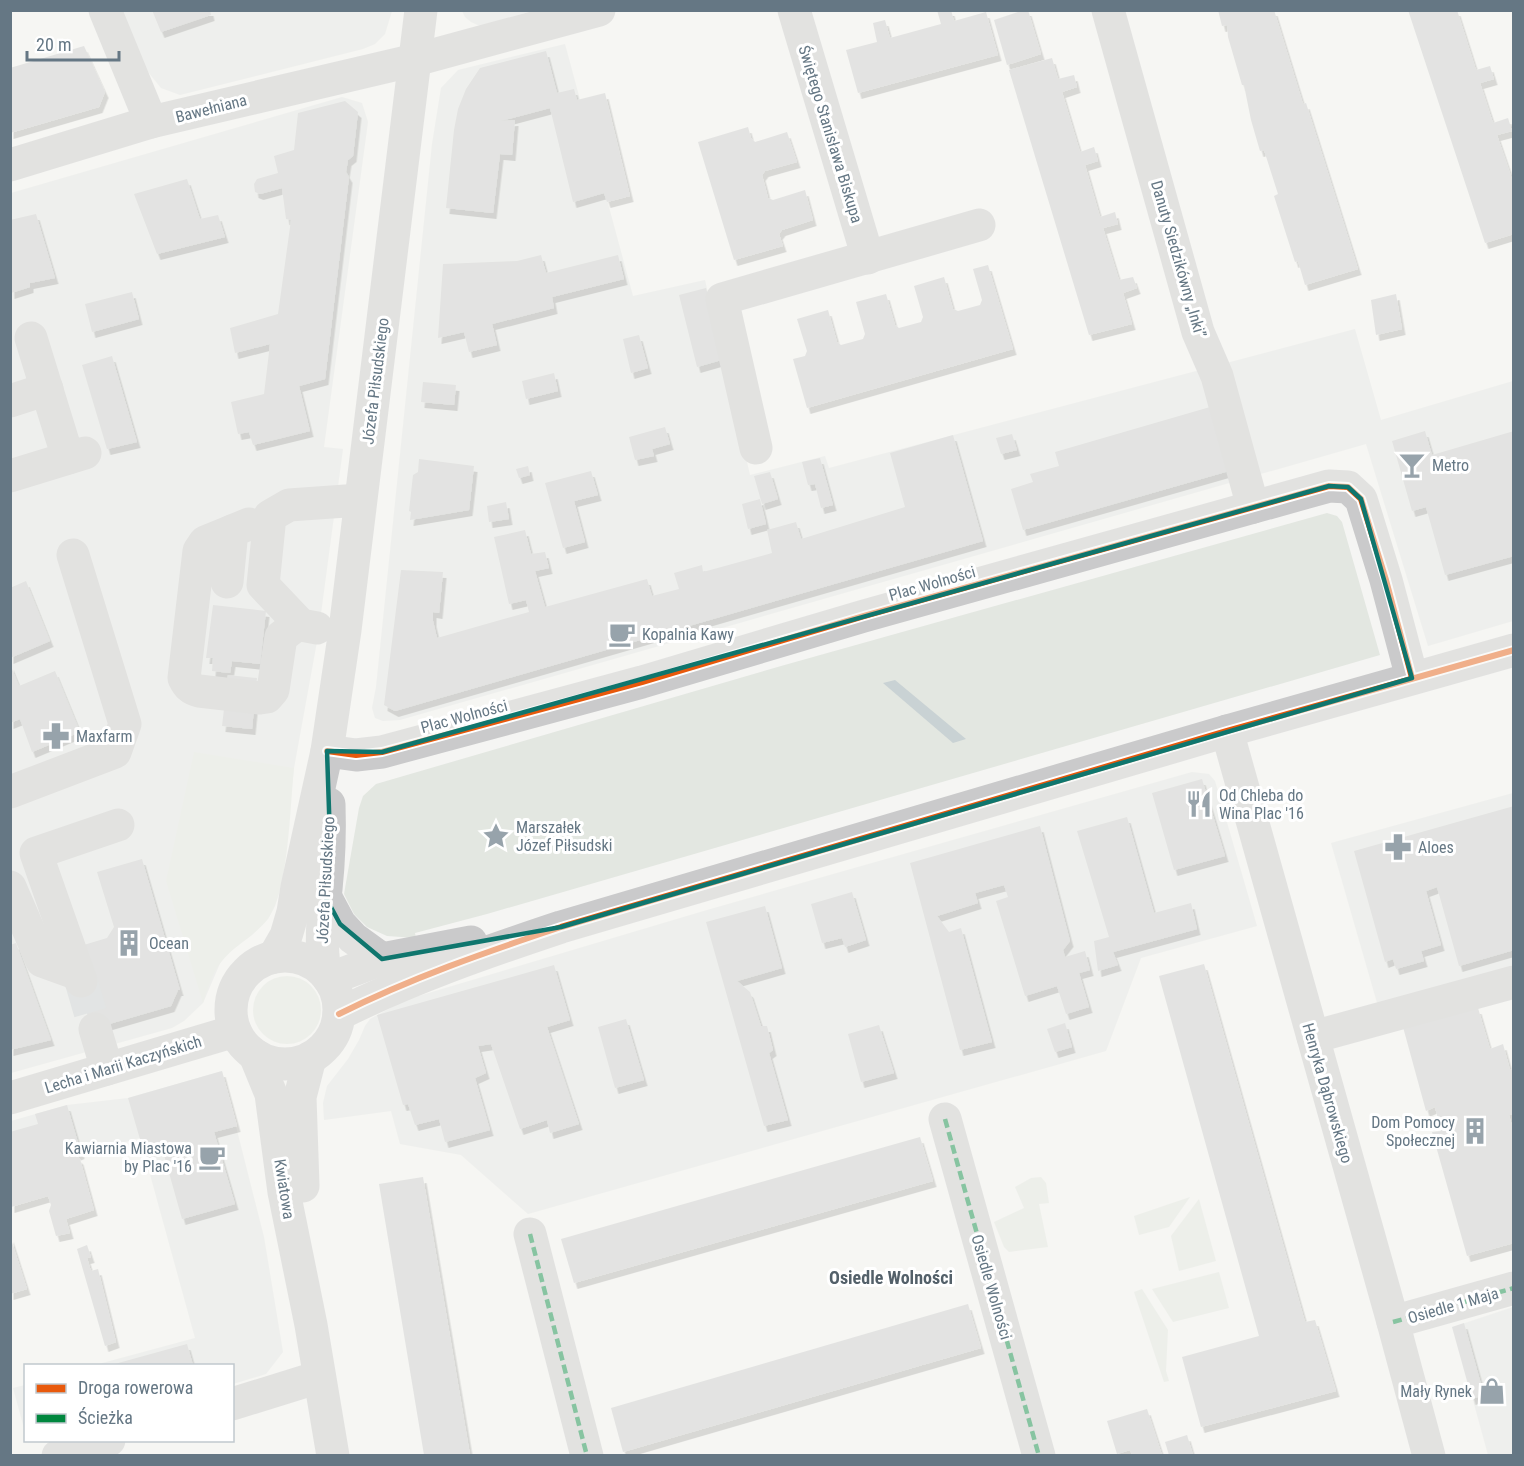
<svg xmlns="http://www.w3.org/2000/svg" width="1524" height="1466" font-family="'Roboto Condensed',sans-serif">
<defs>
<filter id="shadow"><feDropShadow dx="3.5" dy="6" stdDeviation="0" flood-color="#0004"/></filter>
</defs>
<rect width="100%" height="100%" fill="#f5f5f3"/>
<g fill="#e5e7e6">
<polygon points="122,11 392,11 385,34 375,44 363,49 180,95 161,88 148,72"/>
<polygon points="462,11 532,11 480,26 471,22 465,17"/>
<polygon points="565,44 633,296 705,280 750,475 825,456 829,468 1355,329 1381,420 1513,381 1513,621 1428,646 1366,444 400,720 383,721 375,718 372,708 376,687 432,144 441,88 458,70"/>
<polygon points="342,97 362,103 368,122 324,447 343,449 318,636 294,768 282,884 275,906 268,919 252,935 232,950 221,961 203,1003 184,1021 172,1028 11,1073 11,193"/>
<polygon points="1192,772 1209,774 1215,781 1257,926 1141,958 1106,1051 528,1214 461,1155 400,1144 391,1111 324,1120 323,1103 327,1086 348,1059 359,1040 365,1026 370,1019 405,1000 707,910"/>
<polygon points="1513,793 1513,992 1384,1027 1331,843"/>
<polygon points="222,1071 264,1237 283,1352 266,1374 233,1384 232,1366 95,1365 195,1338 140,1138 11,1173 11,1121 67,1105 128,1098"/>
<polygon points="1513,1307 1513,1455 1488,1455 1453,1327"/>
<polygon points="25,1385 26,1385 25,1432 13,1388"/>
</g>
<g fill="#e3e7e1">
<polygon points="1327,513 1337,516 1342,522 1380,655 487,914 415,933 416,938 387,936 367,927 354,914 344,894 359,808 363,796 376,784 781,666"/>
<path d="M194,752l100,16c-4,37 -5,120 -25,149 -12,18 -34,27 -47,44 -10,11 -14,28 -19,42l-37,-122z"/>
<circle cx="287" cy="1010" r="34"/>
<polygon points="1041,1177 1046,1183 1049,1203 1039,1204 1048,1247 1009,1252 1004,1247 994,1222 1024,1208 1015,1187 1031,1178"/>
<polygon points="1190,1197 1169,1227 1139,1235 1134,1216"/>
<polygon points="1199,1199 1216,1261 1179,1271 1171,1236"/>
<polygon points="1219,1272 1229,1308 1173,1322 1152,1289"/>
<polygon points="1142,1289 1168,1330 1166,1371 1169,1381 1164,1382 1134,1292"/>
</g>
<polygon fill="#c9d2d4" points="895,680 966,739 953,743 883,683"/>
<g fill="#cccdce" filter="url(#shadow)">
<polygon points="152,10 210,10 211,15 161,32"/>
<polygon points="937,10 951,10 954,21 986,12 998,55 858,93 846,50 877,42 873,23 885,20 890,38 941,24"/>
<polygon points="1024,10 1028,10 1041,54 1007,65 994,20"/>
<polygon points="1218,10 1274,10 1303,104 1306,103 1358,269 1305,285 1298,261 1295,262 1274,196 1278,194 1264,150 1260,151 1251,120 1244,85 1242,85 1228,37 1227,25 1222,26"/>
<polygon points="1408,10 1457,10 1476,70 1490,66 1494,79 1480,83 1493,123 1508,118 1512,131 1497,135 1514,185 1514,234 1485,243"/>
<polygon points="84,46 105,92 99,107 10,133 10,68"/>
<polygon points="546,51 557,93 574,89 577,100 605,93 630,196 607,202 604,193 573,202 550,108 501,121 515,120 512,155 500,154 493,213 446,208 454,130 458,109 466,89 480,68"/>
<polygon points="1052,58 1058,79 1074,75 1077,87 1062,92 1080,152 1094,147 1098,161 1085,165 1100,217 1115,212 1118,224 1103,228 1119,280 1133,277 1137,288 1123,293 1132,324 1089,335 1009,70"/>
<polygon points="345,101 358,112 353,156 348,160 346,172 349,177 325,379 299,386 310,431 253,445 249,432 238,434 231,402 264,394 270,344 235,353 230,328 278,314 291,220 286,219 282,188 260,194 255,192 254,184 257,179 278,173 274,156 294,150 298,113"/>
<polygon points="748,127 751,138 755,142 787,132 797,162 765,171 762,175 765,186 768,198 773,200 805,190 813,220 782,230 779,234 783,246 734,260 698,142"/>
<polygon points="187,179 200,219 218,215 225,237 157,254 134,194"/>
<polygon points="36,214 55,278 30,283 30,287 11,293 10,220"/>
<polygon points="541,255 546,273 618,255 624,279 552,297 554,308 492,324 497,345 469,352 464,332 438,338 443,264 517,261"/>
<polygon points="988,265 1013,349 807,408 793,359 805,356 807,351 797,319 828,310 837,342 841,345 863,339 865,334 856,302 886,294 895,325 899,328 921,322 923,317 914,286 944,277 953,309 958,311 980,305 982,300 973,269"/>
<polygon points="706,288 725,359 697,367 679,295"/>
<polygon points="132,292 139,319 92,332 85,304"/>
<polygon points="1396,294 1402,329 1376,335 1371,300"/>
<polygon points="639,335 648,368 631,373 623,339"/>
<polygon points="112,356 137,442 107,449 82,365"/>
<polygon points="554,373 558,391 526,399 522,381"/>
<polygon points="423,382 456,385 454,405 421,402"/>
<polygon points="1210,407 1229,471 1023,530 1011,489 1033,482 1030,474 1059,466 1055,452"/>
<polygon points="665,427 670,444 652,449 654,456 635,460 629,437"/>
<polygon points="1425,431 1432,455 1514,431 1514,556 1445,575 1426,507 1412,511 1392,441"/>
<polygon points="1012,434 1017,450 1001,454 996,438"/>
<polygon points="953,435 983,541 395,711 384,705 401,570 443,572 439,613 433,612 433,621 437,638 529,612 526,600 509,604 494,537 525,530 531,554 545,552 549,568 535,571 545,607 647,579 652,596 679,589 674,573 702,565 703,572 772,553 767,530 796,522 801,539 905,507 890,453"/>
<polygon points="820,458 833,505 821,508 815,484 808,485 802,462"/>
<polygon points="419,459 474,466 469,510 410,520 411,512 409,511 413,475 418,472"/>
<polygon points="528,466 530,475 519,478 516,469"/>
<polygon points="591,471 598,495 574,501 585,542 563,548 545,483"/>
<polygon points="770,472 778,499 762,504 754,476"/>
<polygon points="760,499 766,524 748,529 742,504"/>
<polygon points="506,502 509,519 489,522 487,506"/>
<polygon points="26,581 50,641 10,658 10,588"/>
<polygon points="213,605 266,611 260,664 232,661 230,673 212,671 213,658 206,658"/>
<polygon points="10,664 19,686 55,671 80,732 32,752 20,719 10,723"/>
<polygon points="228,675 257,678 252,729 222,726"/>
<polygon points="1202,779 1225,856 1174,870 1152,793"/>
<polygon points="1514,806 1514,950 1459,966 1437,887 1426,891 1441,945 1421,951 1424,961 1396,969 1393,959 1385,962 1354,851"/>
<polygon points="1127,817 1154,913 1191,903 1197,929 1113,952 1118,965 1098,971 1094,941 1109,937 1077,831"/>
<polygon points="1040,826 1070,941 1063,950 1065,957 1085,951 1090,970 1079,973 1089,1007 1066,1014 1057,986 1025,996 996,901 1008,897 1004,885 975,893 978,903 937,916 949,932 961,928 992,1042 960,1050 910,863"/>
<polygon points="142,859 180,990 178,990 171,1006 92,1029 77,982 77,947 107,938 114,927 97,872"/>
<polygon points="852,892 866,940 845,947 842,938 822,943 811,904"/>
<polygon points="765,906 782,968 737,981 750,992 761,1026 767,1026 773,1050 769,1053 788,1120 764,1126 706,922"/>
<polygon points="16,943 51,1040 10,1050 10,945"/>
<polygon points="1204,964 1305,1322 1315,1320 1336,1391 1201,1427 1182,1357 1259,1336 1159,976"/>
<polygon points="554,965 570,1020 547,1027 579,1124 550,1133 547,1120 520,1129 491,1044 478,1046 486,1073 475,1078 490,1130 445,1142 439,1119 415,1125 408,1104 403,1105 377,1015"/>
<polygon points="1478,1008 1490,1049 1503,1044 1510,1070 1514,1069 1514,1114 1509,1115 1514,1133 1514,1243 1467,1256 1432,1132 1441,1131 1435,1107 1426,1111 1403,1027"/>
<polygon points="626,1019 644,1080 615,1088 598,1027"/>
<polygon points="1065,1023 1072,1047 1055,1052 1047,1029"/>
<polygon points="879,1025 894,1073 861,1082 848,1034"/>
<polygon points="222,1071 237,1126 214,1132 235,1204 182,1219 162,1148 144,1153 128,1098"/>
<polygon points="67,1105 81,1153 76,1155 80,1159 94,1210 66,1219 70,1233 56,1236 49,1211 51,1205 48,1196 11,1207 10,1132 38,1124 35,1114"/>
<polygon points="920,1137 933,1181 574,1283 561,1239"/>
<polygon points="423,1177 470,1455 424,1455 379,1184"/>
<polygon points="10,1236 27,1289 10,1294"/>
<polygon points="87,1245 91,1257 87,1258 91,1271 98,1269 116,1342 105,1346 77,1249"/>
<polygon points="968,1304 981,1348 623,1452 611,1408"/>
<polygon points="1464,1323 1484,1395 1472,1399 1452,1327"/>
<polygon points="187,1344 193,1365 111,1365"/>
<polygon points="1147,1409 1162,1455 1132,1455 1130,1450 1117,1454 1107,1421"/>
<polygon points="1187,1435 1193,1455 1169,1455 1165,1442"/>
</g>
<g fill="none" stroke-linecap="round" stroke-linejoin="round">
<polyline stroke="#cacfd2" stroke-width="33" stroke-dasharray="33 16" stroke-linecap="butt" points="81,981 95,1029"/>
<g stroke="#cacacb" stroke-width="33">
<polyline points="105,10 151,122"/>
<polyline points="794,10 868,258"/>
<polyline points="1108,10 1198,332 1217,376 1253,507"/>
<polyline points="10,165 151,122 415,60 599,10"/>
<polyline points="31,338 68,458"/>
<polyline points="10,401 47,389"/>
<polyline points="756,448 722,299 979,225"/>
<polyline points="10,476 85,453"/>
<path d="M232,531l-27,11 -6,9 -15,127c4,8 7,11 15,13l61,7 7,-1 6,-7 8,-53 18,-14"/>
<polyline points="227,582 232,531 249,524"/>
<polyline points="317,628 301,625 263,585 270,516 289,505 360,500"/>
<polyline points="1227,731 1393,1322 1429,1456"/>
<polyline points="327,751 356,755 382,752 642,682 864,616 1329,486 1348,487 1361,499 1386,580 1412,678"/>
<polyline points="10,792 115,752 125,724 73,555"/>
<polyline points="10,887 42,961 78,974"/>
<polyline points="325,896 340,924 353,938 382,959"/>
<circle cx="285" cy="1010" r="54"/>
<polyline points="274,957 286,936 293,912 297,887 327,751 345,630 421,10"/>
<path d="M325,972c-5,-29 -2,-54 1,-83 3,-29 4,-56 3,-85"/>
<polyline points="329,979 382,959 471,942"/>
<polyline points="81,981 36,853 118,825"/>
<path d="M339,1014c72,-36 147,-62 222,-87l666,-196 287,-81"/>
<polyline points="95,1029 107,1069"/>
<polyline points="1313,1037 1514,982"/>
<polyline points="255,1055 271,1094 284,1192 311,1325 333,1456"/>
<polyline points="10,1098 235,1031"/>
<polyline points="945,1119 1039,1456"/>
<polyline points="303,1186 300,1097 310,1058"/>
<polyline points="530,1234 587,1456"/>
<polyline points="1393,1322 1514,1288"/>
<polyline points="232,1404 319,1377"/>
<polyline points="58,1456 109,1440"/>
</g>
<g stroke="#00873e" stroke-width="4.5" stroke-dasharray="9 4.5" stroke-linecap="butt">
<polyline points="945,1119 1039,1456"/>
<polyline points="530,1234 587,1456"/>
<polyline points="1393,1322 1514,1288"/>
</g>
<defs>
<g id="cycleway">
<polyline points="327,751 356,755 382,752 642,682 864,616 1329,486 1348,487 1361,499 1386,580 1412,678"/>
<path d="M339,1014c72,-36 147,-62 222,-87l666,-196 287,-81"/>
</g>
</defs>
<use href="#cycleway" stroke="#fff" stroke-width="10"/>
<use href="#cycleway" stroke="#e8590c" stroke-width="6"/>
</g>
<path d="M0 0H1524V1466H0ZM1329,486l19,1 13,12 51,179 -851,249 -179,32 -42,-35 -15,-28 5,-57 -3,-88 55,1z" fill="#f5f5f3" fill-opacity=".55" fill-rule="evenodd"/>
<path fill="none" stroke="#0f766e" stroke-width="4.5" stroke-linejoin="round" d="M1329,486l19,1 13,12 51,179 -851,249 -179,32 -42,-35 -15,-28 5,-57 -3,-88 55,1z"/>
<defs>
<symbol id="bar-bare" viewBox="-9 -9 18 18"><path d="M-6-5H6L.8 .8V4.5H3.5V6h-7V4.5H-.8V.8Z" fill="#97a3ab" stroke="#fff" stroke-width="2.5" paint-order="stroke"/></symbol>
<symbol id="cafe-bare" viewBox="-9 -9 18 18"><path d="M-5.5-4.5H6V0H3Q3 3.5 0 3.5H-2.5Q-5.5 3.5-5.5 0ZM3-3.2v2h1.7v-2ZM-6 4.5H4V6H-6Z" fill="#97a3ab" stroke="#fff" stroke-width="2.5" paint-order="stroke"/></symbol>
<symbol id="pharmacy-bare" viewBox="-9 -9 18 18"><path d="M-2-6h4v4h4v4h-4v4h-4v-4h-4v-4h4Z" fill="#97a3ab" stroke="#fff" stroke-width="2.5" paint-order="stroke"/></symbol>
<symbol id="restaurant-bare" viewBox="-9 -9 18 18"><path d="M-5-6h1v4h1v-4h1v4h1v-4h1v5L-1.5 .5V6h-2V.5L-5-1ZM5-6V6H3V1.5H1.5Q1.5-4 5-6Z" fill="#97a3ab" stroke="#fff" stroke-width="2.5" paint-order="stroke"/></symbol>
<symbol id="sight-bare" viewBox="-9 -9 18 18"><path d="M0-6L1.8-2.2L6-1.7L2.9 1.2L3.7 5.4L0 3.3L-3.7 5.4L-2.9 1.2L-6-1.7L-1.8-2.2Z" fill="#97a3ab" stroke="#fff" stroke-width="2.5" paint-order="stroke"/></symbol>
<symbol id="building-bare" viewBox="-9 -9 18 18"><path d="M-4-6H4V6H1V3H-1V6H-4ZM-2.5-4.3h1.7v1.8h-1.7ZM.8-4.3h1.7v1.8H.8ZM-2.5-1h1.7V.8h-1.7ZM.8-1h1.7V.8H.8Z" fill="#97a3ab" stroke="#fff" stroke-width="2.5" paint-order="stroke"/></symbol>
<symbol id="shop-bare" viewBox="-9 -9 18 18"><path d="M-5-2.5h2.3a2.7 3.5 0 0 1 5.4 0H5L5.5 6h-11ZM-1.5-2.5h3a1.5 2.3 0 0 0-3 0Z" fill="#97a3ab" stroke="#fff" stroke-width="2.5" paint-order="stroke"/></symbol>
</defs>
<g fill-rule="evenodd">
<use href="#bar-bare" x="1393" y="446" width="38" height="38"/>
<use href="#cafe-bare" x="603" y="615" width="38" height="38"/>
<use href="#pharmacy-bare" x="37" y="717" width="38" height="38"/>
<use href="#restaurant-bare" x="1180" y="785" width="38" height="38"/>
<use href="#sight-bare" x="477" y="817" width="38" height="38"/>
<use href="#pharmacy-bare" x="1379" y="828" width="38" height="38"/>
<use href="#building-bare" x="110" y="924" width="38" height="38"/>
<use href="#building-bare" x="1456" y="1112" width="38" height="38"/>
<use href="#cafe-bare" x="193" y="1138" width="38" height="38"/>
<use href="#shop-bare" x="1473" y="1372" width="38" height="38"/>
</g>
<g text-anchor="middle" stroke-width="6" stroke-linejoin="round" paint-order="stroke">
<g font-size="16" fill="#657784" stroke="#fff">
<text transform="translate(211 108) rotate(-14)" y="6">Bawełniana</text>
<text transform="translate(831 134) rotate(73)" y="6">Świętego Stanisława Biskupa</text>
<text transform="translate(1179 259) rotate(74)" y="6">Danuty Siedzikówny „Inki”</text>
<text transform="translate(375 381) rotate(-83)" y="6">Józefa Piłsudskiego</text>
<text transform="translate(932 583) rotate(-16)" y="6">Plac Wolności</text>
<text transform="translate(464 716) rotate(-15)" y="6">Plac Wolności</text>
<text transform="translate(325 880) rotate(-87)" y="6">Józefa Piłsudskiego</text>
<text transform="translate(123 1064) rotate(-17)" y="6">Lecha i Marii Kaczyńskich</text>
<text transform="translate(1328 1093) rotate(74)" y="6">Henryka Dąbrowskiego</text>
<text transform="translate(285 1189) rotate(81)" y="6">Kwiatowa</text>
<text transform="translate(992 1287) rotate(74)" y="6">Osiedle Wolności</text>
<text transform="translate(1453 1305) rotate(-16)" y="6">Osiedle 1 Maja</text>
</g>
<g font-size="16" fill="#657784" stroke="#fff" text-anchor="start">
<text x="1432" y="471">Metro</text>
<text x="642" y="640">Kopalnia Kawy</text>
<text x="76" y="742">Maxfarm</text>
<text x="1219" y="801">Od Chleba do<tspan x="1219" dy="18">Wina Plac '16</tspan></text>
<text x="516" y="833">Marszałek<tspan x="516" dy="18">Józef Piłsudski</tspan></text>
<text x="1418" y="853">Aloes</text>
<text x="149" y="949">Ocean</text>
<text x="1455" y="1128" text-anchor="end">Dom Pomocy<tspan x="1455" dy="18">Społecznej</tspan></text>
<text x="192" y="1154" text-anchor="end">Kawiarnia Miastowa<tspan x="192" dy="18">by Plac '16</tspan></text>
<text x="1472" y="1397" text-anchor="end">Mały Rynek</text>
</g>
<g font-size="18" font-weight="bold" fill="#536069" stroke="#fff">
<text x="891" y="1284">Osiedle Wolności</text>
</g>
</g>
<rect width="1524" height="1466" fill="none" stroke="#657784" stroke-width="24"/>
<rect x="24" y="1364" width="210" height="78" fill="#ffffff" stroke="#c1c9ce" stroke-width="1.5"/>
<rect x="36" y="1384" width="30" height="9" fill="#e8590c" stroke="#c1c9ce" stroke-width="1.5"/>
<text x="78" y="1394" font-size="18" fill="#657784">Droga rowerowa</text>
<rect x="36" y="1414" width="30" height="9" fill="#00873e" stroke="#c1c9ce" stroke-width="1.5"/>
<text x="78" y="1424" font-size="18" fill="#657784">Ścieżka</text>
<path d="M27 51v9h92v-9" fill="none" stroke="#657784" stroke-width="3"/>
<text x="36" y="51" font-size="18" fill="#657784" stroke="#ffffff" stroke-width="4.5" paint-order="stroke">20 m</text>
</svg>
